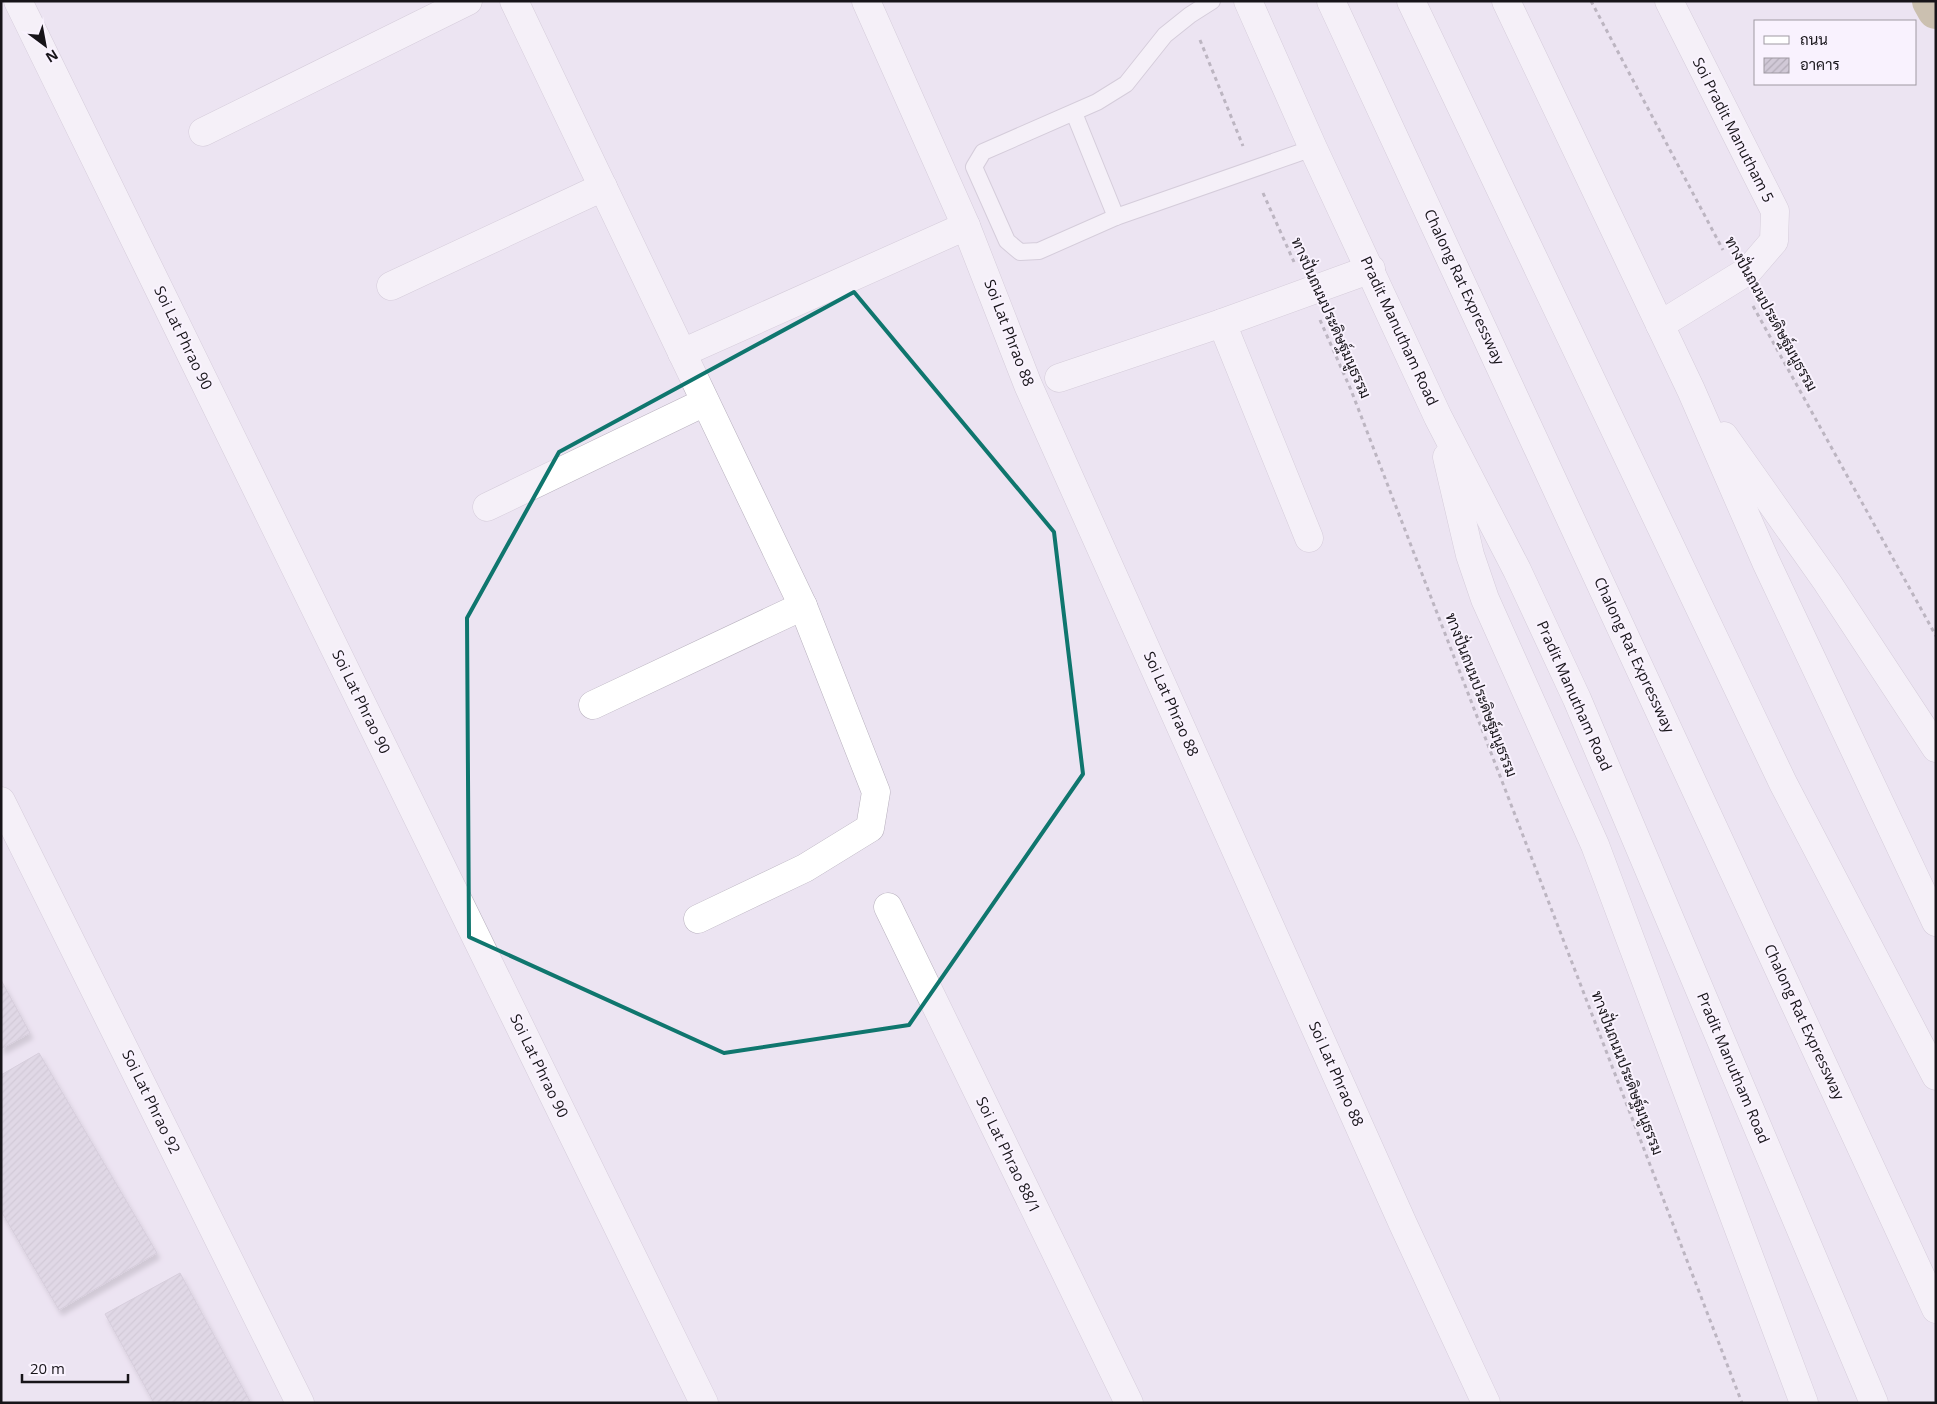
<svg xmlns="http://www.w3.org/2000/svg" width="1937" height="1404" font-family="'Open Sans',Sarabun,sans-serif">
<defs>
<pattern id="building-hatch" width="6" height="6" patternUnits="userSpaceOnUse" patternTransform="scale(1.25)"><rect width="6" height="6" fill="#d1c9d7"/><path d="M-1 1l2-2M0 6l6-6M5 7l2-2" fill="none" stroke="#b3acb8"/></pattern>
<filter id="shadow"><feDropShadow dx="3" dy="5.5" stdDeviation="2.5" flood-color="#0004"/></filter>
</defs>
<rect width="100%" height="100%" fill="#ece4f2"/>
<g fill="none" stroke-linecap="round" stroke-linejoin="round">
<polyline stroke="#a39660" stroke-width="38" points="1931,1 1936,10"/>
</g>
<g fill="url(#building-hatch)" stroke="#bbb3c1" filter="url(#shadow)">
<polygon points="1,980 30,1033 1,1049"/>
<polygon points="39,1053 157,1253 59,1310 1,1211 1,1075"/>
<polygon points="180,1273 251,1403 154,1403 105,1314"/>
</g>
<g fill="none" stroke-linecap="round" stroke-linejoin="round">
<defs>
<g id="service">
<polyline points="1212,1 1190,15 1165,35 1126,84 1097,102 983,152 974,167 1007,241 1020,252 1039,251 1116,217 1313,148"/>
<polyline points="1074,113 1116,217"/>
</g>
<g id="minor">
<polyline points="18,1 704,1403"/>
<polyline points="514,1 803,606 876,792 870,828 805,868 698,919"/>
<polyline points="866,1 966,226 1028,385 1403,1224 1486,1403"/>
<polyline points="203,132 468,1"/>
<polyline points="391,286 603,187"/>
<polyline points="1660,325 1749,270 1774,241 1775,211 1669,1"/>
<polyline points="682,353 966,226"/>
<polyline points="1059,378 1222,323"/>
<polyline points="487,507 705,402"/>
<polyline points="1309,538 1222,323 1371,269"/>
<polyline points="593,705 803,606"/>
<polyline points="1,801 300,1403"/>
<polyline points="888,907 1129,1403"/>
</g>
<g id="primary">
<polyline points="1248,1 1313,148 1438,417 1517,570 1577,699 1874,1403"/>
<polyline points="1506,1 1691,390 1766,562 1936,922"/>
<polyline points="1724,436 1827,582 1936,748"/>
<polyline points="1447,457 1470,555 1485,599 1595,845 1804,1403"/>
</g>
<g id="motorway">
<polyline points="1331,1 1936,1309"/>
<polyline points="1411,1 1783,783 1936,1076"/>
</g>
</defs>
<use href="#service" stroke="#b8b1be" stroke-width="18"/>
<use href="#minor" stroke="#b8b1be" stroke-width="29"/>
<use href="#primary" stroke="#b8b1be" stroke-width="29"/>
<use href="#motorway" stroke="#b8b1be" stroke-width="29"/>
<g stroke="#817c85" stroke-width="3" stroke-dasharray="4 4" stroke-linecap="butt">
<polyline points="1591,1 1723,250"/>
<polyline points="1200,40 1243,146"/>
<polyline points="1263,193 1294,262"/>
<polyline points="1753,306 1936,636"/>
<polyline points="1320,320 1351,390 1742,1403"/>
</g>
<use href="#service" stroke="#fff" stroke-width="16"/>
<use href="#minor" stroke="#fff" stroke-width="28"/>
<use href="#primary" stroke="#fff" stroke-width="28"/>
<use href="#motorway" stroke="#fff" stroke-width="28"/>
</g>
<path d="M0 0H1937V1404H0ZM854,292l200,240 29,242 -174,251 -185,28 -255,-116 -2,-319 92,-166z" fill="#ece4f2" fill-opacity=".55" fill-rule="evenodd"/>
<path fill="none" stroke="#0f766e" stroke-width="4" stroke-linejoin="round" d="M854,292l200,240 29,242 -174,251 -185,28 -255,-116 -2,-319 92,-166z"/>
<g text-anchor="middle" stroke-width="4" stroke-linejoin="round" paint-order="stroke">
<g font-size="15" fill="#171419" stroke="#f9f2fe">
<text transform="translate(1733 130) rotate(63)" y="5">Soi Pradit Manutham 5</text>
<text transform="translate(1464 287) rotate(65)" y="5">Chalong Rat Expressway</text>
<text transform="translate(1771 314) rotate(61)" y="5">ทางปั่นถนนประดิษฐ์มนูธรรม</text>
<text transform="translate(1331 318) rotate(66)" y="5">ทางปั่นถนนประดิษฐ์มนูธรรม</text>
<text transform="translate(1399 331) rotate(65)" y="5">Pradit Manutham Road</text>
<text transform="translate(1009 333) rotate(69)" y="5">Soi Lat Phrao 88</text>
<text transform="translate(183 338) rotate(64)" y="5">Soi Lat Phrao 90</text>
<text transform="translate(1634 655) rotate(65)" y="5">Chalong Rat Expressway</text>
<text transform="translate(1481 695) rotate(69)" y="5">ทางปั่นถนนประดิษฐ์มนูธรรม</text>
<text transform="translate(1574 696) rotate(66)" y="5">Pradit Manutham Road</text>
<text transform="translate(361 702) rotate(64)" y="5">Soi Lat Phrao 90</text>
<text transform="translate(1171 704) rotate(66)" y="5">Soi Lat Phrao 88</text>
<text transform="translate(1804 1022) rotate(65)" y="5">Chalong Rat Expressway</text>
<text transform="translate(539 1066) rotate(64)" y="5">Soi Lat Phrao 90</text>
<text transform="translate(1733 1068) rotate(67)" y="5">Pradit Manutham Road</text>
<text transform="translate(1627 1073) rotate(69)" y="5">ทางปั่นถนนประดิษฐ์มนูธรรม</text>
<text transform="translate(1336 1074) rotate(66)" y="5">Soi Lat Phrao 88</text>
<text transform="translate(151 1102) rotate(64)" y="5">Soi Lat Phrao 92</text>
<text transform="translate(1008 1155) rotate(64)" y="5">Soi Lat Phrao 88/1</text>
</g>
</g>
<rect width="1937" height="1404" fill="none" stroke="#171419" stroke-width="5"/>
<rect x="1754" y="20" width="162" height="65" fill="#f9f2fe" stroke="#9f99a2"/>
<rect x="1764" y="36" width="25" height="8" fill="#ffffff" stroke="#9f99a2"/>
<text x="1800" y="45" font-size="15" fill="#171419">ถนน</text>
<rect x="1764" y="58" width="25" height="15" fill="url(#building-hatch)" stroke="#9f99a2"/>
<text x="1800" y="70" font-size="15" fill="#171419">อาคาร</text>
<g transform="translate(45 45) rotate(148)" stroke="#f9f2fe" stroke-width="4" paint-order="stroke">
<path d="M0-4L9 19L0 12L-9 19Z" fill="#171419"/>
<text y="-8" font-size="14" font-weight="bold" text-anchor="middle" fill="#171419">N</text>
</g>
<path d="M22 1374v8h106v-8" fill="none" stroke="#171419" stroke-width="2.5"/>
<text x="30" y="1374" font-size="15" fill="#171419" stroke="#f9f2fe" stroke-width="4" paint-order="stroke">20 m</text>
</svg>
